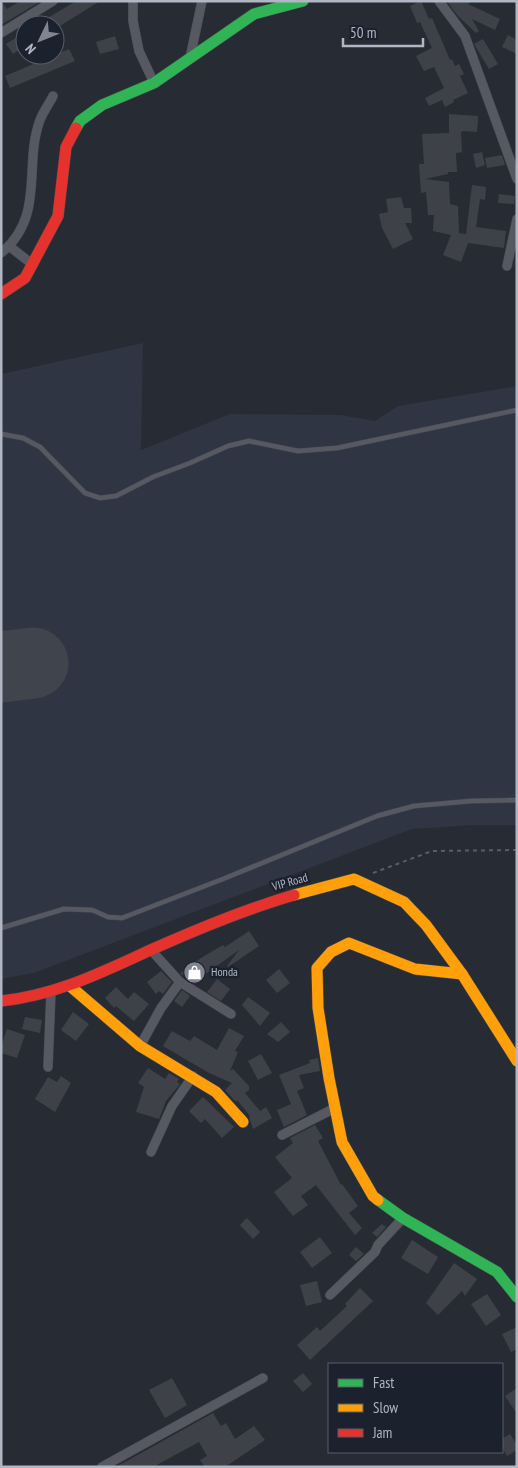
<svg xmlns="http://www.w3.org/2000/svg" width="518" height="1468" font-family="'PT Sans Narrow',sans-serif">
<rect width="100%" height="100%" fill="#272b33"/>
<polygon fill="#2f3543" points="143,343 141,450 230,414 341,415 375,421 398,406 517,386 517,825 473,825 412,829 34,973 1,979 1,374"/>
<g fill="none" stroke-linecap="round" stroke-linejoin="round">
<polyline stroke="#40444c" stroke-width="71" points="1,667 33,663"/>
</g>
<g fill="#3e4248">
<polygon points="1,1 7,9 20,1 41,1 1,25"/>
<polygon points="76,1 100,1 55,29 55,25 36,25"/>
<polygon points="421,1 429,19 432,18 450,60 452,59 455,66 459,64 464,74 460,76 468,93 453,100 454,102 445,107 442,100 429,106 425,98 444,88 434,67 424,71 416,56 432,48 420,22 417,23 410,6"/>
<polygon points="447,1 471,1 468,4 500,19 495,30 472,19 479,31 476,33 457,15"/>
<polygon points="22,34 25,39 25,46 13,54 6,44"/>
<polygon points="508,35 517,40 517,54 502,47"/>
<polygon points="115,36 119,49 100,54 96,42"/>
<polygon points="483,39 498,64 489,69 474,44"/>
<polygon points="69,49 75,61 10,88 5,76"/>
<polygon points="449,114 478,116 477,132 464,131 461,132 462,152 456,153 457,172 448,172 448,174 425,179 449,182 450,204 458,206 459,233 466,234 472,185 486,187 485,200 480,199 476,227 506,231 504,248 468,243 461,262 443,255 451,235 433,231 434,215 428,215 426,192 421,193 419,164 424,164 422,134 449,133"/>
<polygon points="482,152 485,165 476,168 473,154"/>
<polygon points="502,155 505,165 487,168 485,158"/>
<polygon points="499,194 515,196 514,204 498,203"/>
<polygon points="401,197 404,208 411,208 412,223 405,223 413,239 393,249 382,228 379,214 388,212 386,199"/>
<polygon points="249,931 259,946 228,967 227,966 239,950 193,983 180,973 201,958 223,945 225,947"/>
<polygon points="279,969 290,983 277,993 266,980"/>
<polygon points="161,971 172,982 163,994 159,991 156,994 147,982"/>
<polygon points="217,979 230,989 221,1001 207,992"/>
<polygon points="116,987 128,999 134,992 149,1004 134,1021 116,1006 114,1008 105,998"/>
<polygon points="182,990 190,996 182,1007 174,1001"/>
<polygon points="248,997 270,1013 260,1026 242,1005"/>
<polygon points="73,1012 89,1024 76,1041 61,1030"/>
<polygon points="25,1017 42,1020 40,1033 22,1029"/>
<polygon points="281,1022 290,1032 278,1042 267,1034"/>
<polygon points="229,1028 244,1036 235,1051 238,1052 230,1071 233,1069 249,1086 249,1090 245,1093 260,1111 266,1107 272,1118 253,1129 249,1117 250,1116 237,1100 236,1102 225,1090 232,1083 209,1073 163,1046 172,1031 190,1041 194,1036 217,1050"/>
<polygon points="7,1029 25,1035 17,1058 1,1053 1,1047"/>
<polygon points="261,1054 272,1073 258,1080 248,1061"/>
<polygon points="318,1058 320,1071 299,1075 304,1088 297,1091 307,1115 284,1127 277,1110 291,1104 279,1075 310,1063 309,1060"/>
<polygon points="148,1068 165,1079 169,1073 179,1079 177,1082 180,1084 166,1101 159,1119 136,1112 144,1087 138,1083"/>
<polygon points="61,1076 71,1083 55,1112 35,1099 48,1077 57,1082"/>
<polygon points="203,1097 234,1127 222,1138 205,1119 201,1123 189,1111"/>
<polygon points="315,1125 323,1138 318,1141 341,1185 342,1184 358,1206 349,1213 362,1228 355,1235 316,1185 301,1196 308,1205 293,1216 274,1192 292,1178 275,1157 293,1143 290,1138"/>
<polygon points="247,1218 260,1232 253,1239 240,1225"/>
<polygon points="382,1224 386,1227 377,1237 372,1233"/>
<polygon points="320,1237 332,1253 312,1268 300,1252"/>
<polygon points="412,1240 438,1257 428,1274 401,1258"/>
<polygon points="356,1247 364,1254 356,1261 349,1255"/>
<polygon points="454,1263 477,1279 465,1296 462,1291 438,1315 426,1303"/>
<polygon points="317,1281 322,1302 306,1306 300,1285"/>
<polygon points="360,1288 373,1301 310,1360 297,1345 317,1327 320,1331 347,1306 345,1304"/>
<polygon points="487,1294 501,1315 486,1326 471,1304"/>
<polygon points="517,1327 517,1349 511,1352 502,1334"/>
<polygon points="303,1373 312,1384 303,1392 293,1381"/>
<polygon points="172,1378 187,1405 165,1418 149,1390"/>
<polygon points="517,1388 517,1414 505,1396"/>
<polygon points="213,1413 221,1426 226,1423 235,1439 254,1426 265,1440 225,1467 205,1467 200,1460 207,1456 199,1442 153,1467 116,1467"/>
<polygon points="510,1434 517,1445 517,1450 507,1456 502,1447 502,1439"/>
</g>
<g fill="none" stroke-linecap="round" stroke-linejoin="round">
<defs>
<g id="lane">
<polyline points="1,434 23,438 40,447 85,493 100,498 116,496 153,477 190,463 228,446 249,441 298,451 337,448 517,410"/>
<polyline points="1,928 64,909 92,910 108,917 122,918 223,879 377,816 414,806 471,801 517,800"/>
</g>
<g id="street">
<polyline points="133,1 133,21 139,51 154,83"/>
<polyline points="439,1 465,36 517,179"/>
<polyline points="1,33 53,1"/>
<polyline points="190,58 202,1"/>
<polyline points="9,246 32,264"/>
<path d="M1,253c45,-37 22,-87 39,-133 3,-8 9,-16 13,-24"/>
<polyline points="507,266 517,219"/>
<polyline points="151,950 180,982 231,1014"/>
<polyline points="140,1046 161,1008 180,982"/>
<polyline points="48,1067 51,991"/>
<polyline points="282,1135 335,1108"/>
<polyline points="151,1152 172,1106 193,1076"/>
<polyline points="330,1295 375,1252 378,1245 403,1218"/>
<polyline points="102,1467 263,1378"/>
</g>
<g id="fast">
<polyline points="76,128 80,121 102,105 154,83 254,14 303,1"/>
<polyline points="378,1200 403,1218 497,1272 517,1297"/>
</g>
<g id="slow">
<polyline points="294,895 354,879 404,902 426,925 462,974 517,1061"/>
<polyline points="70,986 140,1046 216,1092 243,1122"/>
<polyline points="378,1200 373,1196 342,1142 329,1078 318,1008 317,968 331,952 349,943 415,969 462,974"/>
</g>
<g id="jam">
<polyline points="1,294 25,278 58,216 66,147 76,128"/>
<path d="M1,1001c57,-6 103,-30 154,-53 45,-20 91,-39 139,-53"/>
</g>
</defs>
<use href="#lane" stroke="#44474e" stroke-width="5.5"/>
<use href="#street" stroke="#44474e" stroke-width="10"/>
<use href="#fast" stroke="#44474e" stroke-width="12"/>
<use href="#slow" stroke="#44474e" stroke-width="12"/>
<use href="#jam" stroke="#44474e" stroke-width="12"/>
<polyline stroke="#595e65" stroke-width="2" stroke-dasharray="4 4" stroke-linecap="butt" points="373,873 432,851 517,850"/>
<use href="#lane" stroke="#565961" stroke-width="4.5"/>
<use href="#street" stroke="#565961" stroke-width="9"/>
<use href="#fast" stroke="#30b455" stroke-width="11"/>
<use href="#slow" stroke="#ff9f0a" stroke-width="11"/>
<use href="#jam" stroke="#e5322d" stroke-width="11"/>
</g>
<defs>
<symbol id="shop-disc" viewBox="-11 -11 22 22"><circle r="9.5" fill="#808591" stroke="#1b212d"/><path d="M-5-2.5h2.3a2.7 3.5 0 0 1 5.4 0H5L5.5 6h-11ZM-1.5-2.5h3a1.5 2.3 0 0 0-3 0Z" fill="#fff"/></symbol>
</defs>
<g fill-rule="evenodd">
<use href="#shop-disc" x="182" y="960" width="25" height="25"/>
</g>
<g text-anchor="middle" stroke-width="4.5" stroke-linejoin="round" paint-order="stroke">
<g font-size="12" fill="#b0b6c4" stroke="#1b212d">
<text transform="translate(290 882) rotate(-16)" y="4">VIP Road</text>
</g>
<g font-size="12" fill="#b0b6c4" stroke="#1b212d" text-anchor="start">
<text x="211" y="976">Honda</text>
</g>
</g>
<rect width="518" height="1468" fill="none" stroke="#b0b6c4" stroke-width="5"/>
<rect x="328" y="1363" width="175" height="90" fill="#1b212d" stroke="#575d69"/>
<rect x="338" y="1379" width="25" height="8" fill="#30b455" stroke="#575d69"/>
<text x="373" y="1388" font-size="15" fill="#b0b6c4">Fast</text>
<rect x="338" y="1404" width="25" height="8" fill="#ff9f0a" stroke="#575d69"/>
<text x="373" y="1413" font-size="15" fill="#b0b6c4">Slow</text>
<rect x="338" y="1429" width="25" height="8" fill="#e5322d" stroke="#575d69"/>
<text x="373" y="1438" font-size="15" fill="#b0b6c4">Jam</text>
<g transform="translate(40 40) rotate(227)"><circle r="24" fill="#1b212d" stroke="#575d69"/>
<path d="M0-4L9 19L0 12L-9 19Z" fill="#808591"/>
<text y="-8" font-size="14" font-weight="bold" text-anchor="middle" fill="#b0b6c4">N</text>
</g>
<path d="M343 38v8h80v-8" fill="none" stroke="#b0b6c4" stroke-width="2.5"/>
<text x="350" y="38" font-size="15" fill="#b0b6c4" stroke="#1b212d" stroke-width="4" paint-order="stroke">50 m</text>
</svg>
